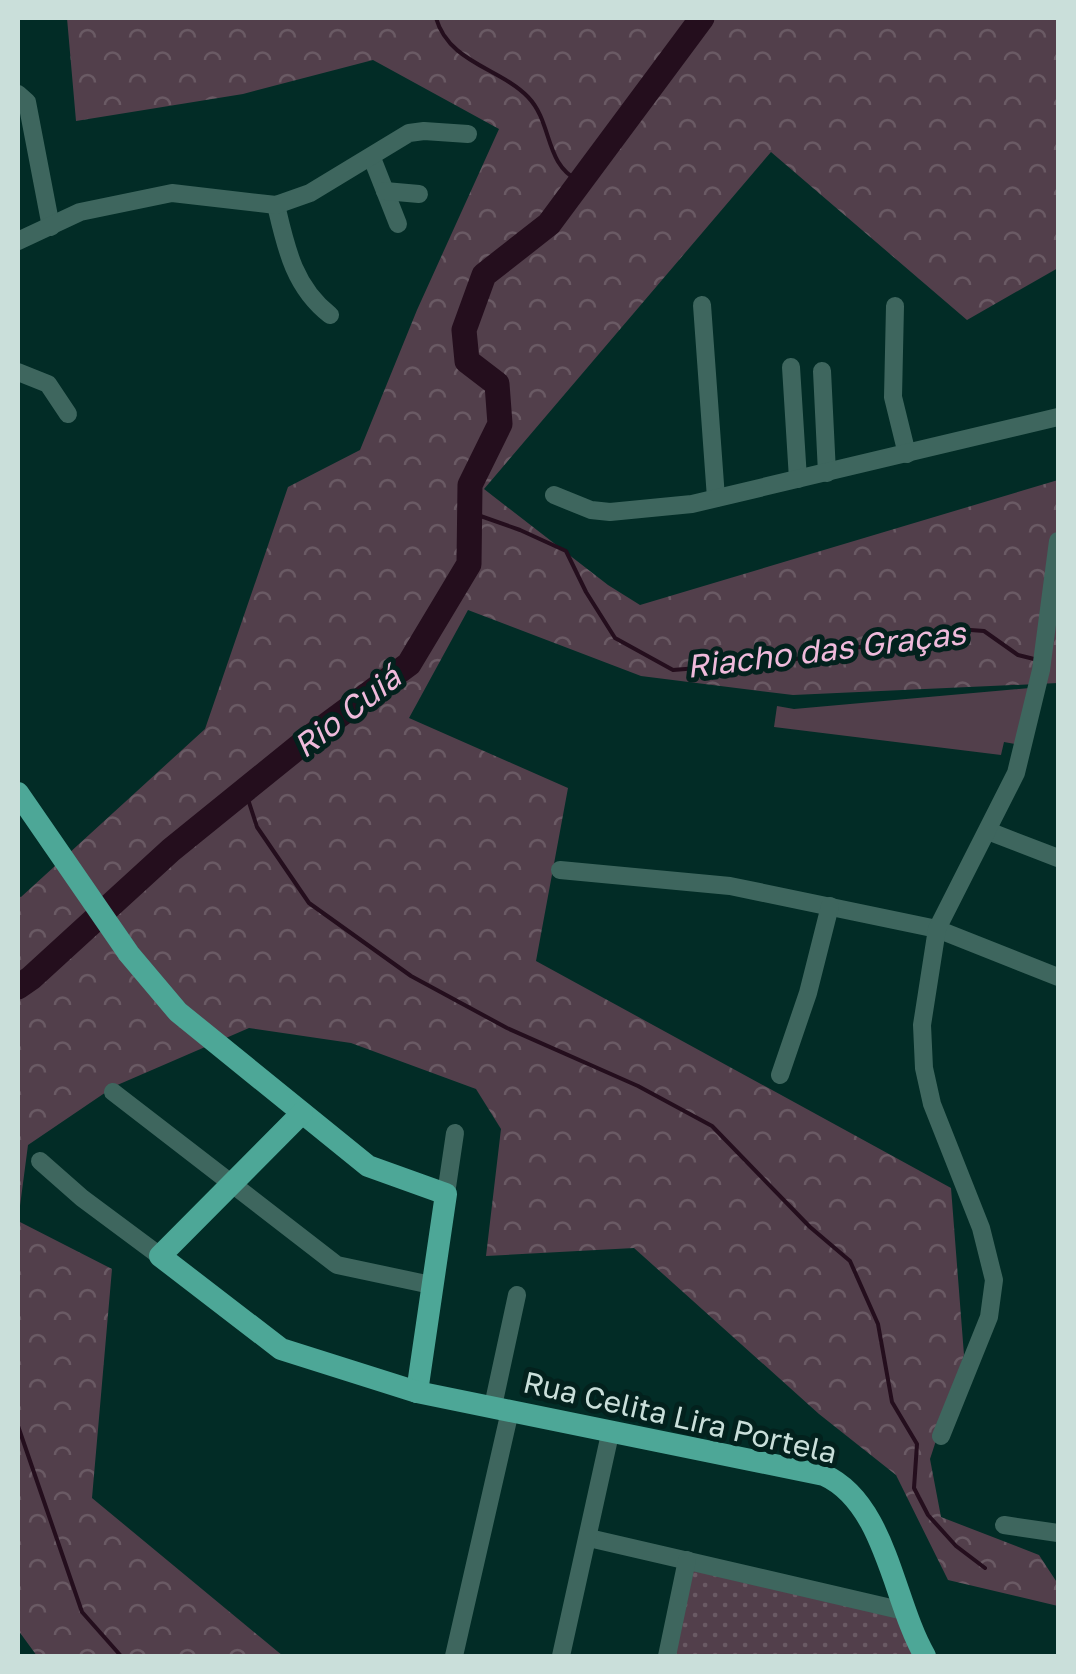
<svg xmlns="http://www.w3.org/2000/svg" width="1076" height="1674" font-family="'Golos Text',sans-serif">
<defs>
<pattern id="forest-crowns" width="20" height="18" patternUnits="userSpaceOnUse" patternTransform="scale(2.5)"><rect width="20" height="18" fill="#523f4b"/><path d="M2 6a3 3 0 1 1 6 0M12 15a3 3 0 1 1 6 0" fill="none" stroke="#6a5a64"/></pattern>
<pattern id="park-dots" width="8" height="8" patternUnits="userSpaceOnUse" patternTransform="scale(2.5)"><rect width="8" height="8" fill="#523f4b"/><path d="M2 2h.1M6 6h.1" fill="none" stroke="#6a5a64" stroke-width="1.8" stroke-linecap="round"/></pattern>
</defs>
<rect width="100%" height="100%" fill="#022c26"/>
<polygon fill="url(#forest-crowns)" points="67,18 1058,18 1058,268 967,320 771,152 484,489 608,585 640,605 1058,480 1058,683 793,695 641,676 468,610 409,718 568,788 536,961 951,1188 964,1355 930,1459 941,1517 1039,1555 1058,1584 1058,1606 948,1580 896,1475 819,1414 634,1248 486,1256 501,1129 476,1089 351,1043 249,1028 115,1086 28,1145 18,1221 112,1269 92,1498 283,1656 37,1656 18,1630 18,896 21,897 205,729 288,487 360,450 417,310 499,129 373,60 243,94 76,121"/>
<polygon fill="url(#park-dots)" points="691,1562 892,1610 919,1656 675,1656"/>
<polygon fill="#523f4b" points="1030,688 1015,744 1004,742 1001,755 774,727 777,706 794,709"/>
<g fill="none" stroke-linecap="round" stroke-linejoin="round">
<g stroke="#240e1d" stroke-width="4">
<path d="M436,18c13,45 64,50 92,79 25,26 16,67 51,84"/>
<polyline points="472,513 520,530 566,551 586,592 615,638 673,670 785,661 957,629 984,631 1018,655 1034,659"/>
<polyline points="245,790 257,827 309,903 411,976 507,1028 638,1086 712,1126 810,1227 850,1261 878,1324 892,1402 917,1444 914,1488 928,1515 956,1546 985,1568"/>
<polyline points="18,1426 82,1612 121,1656"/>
</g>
<polyline stroke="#240e1d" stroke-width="25" points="18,987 31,978 171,850 313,735 409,664 469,564 470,485 500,424 497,384 467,361 464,330 484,275 549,224 702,18"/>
<g stroke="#3e665e" stroke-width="18">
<polyline points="18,94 27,102 51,227"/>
<polyline points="372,158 398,224"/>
<polyline points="385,191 419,194"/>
<path d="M276,205c10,43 18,82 54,110"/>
<polyline points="18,241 80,212 172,193 276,205 310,193 409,133 424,131 468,134"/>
<polyline points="702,305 716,498"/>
<polyline points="895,306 893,397 907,454"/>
<polyline points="791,367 798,479"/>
<polyline points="822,371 827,473"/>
<polyline points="18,372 48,384 68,414"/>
<polyline points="554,495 591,510 610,512 692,504 1058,417"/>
<polyline points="988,831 1058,858"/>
<polyline points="560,870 730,886 937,929 1058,977"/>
<polyline points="780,1075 808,993 830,906"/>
<polyline points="113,1092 337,1265 431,1285"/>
<polyline points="40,1161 82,1198 160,1256"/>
<polyline points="446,1194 455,1133"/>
<polyline points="493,1406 517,1295"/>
<polyline points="941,1436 989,1317 994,1280 981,1228 932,1104 924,1068 922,1025 937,929 1016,773 1041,670 1058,541"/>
<polyline points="1004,1525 1058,1533"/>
<polyline points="589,1538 904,1611"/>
<polyline points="454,1656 510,1411"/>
<polyline points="561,1656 610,1434"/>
<polyline points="667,1656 687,1560"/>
</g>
<g stroke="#4da797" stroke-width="22">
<polyline points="18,793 129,954 178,1012 368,1166 446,1194 417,1392"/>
<path d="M302,1113l-142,143 121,93 136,43 407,83c62,28 69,126 101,181"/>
</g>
</g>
<g text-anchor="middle" stroke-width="10" stroke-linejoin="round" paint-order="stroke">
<g font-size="30" fill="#cadfda" stroke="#03211d">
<text transform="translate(680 1418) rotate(13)" y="10">Rua Celita Lira Portela</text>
</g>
<g font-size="32" font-style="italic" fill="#efbadb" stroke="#03211d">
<text transform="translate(826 650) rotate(-7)" y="11">Riacho das Graças</text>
<text transform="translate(347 712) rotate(-38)" y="11">Rio Cuiá</text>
</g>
</g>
<rect width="1076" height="1674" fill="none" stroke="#cadfda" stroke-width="40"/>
</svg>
